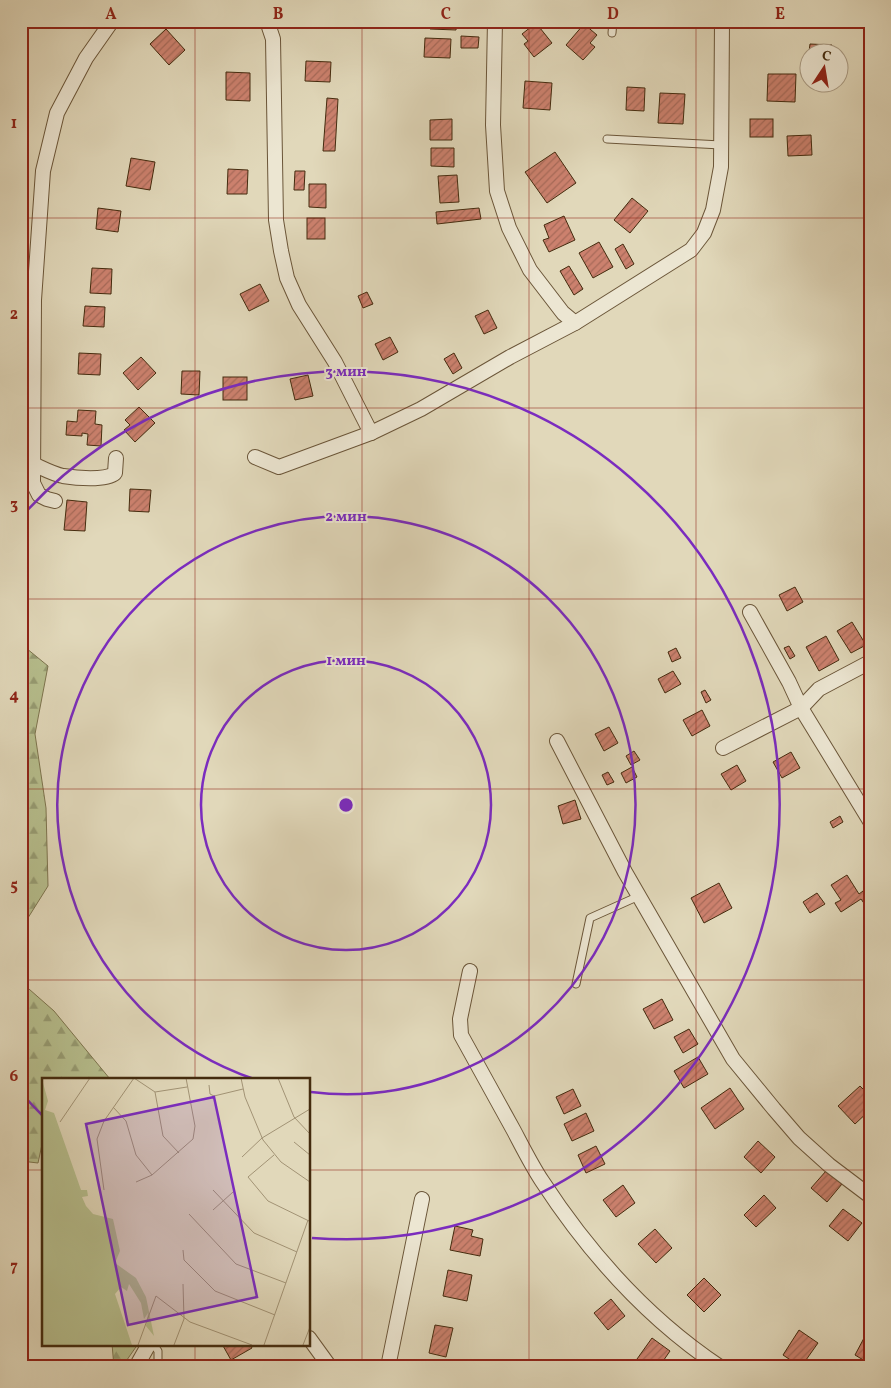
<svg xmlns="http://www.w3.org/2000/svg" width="891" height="1388" font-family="Vollkorn,serif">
<defs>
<pattern id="forest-firs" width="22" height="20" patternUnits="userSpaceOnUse" patternTransform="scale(1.25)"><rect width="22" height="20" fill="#b6be8d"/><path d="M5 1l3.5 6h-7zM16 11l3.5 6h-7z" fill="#969b72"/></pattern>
<pattern id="building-hatch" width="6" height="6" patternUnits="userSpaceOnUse" patternTransform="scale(1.25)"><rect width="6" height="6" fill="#cc816e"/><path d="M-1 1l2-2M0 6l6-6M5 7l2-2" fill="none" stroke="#a76a59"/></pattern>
</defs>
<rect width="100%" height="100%" fill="#e1d8ba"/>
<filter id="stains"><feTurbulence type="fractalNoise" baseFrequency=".004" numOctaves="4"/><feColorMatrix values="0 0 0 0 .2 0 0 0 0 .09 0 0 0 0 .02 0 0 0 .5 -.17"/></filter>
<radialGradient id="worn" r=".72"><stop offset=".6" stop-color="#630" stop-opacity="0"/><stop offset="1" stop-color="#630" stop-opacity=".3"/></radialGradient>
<g fill="url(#forest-firs)" stroke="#7d744e">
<polygon points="21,647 26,648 48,666 35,734 46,808 48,886 21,929"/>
<polygon points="21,982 54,1011 110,1079 44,1079 44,1135 38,1163 21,1161"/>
<polygon points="112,1344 138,1344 122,1367 114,1367"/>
</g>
<g fill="url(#building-hatch)" stroke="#442b0e">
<polygon points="430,21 457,21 456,30 430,29"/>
<polygon points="536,23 552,43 534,57 524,44 528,41 522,34"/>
<polygon points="584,24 597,35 590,43 595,47 583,60 566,45"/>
<polygon points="166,29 185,50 169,65 150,44"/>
<polygon points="461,36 479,37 478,48 461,48"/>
<polygon points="425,38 451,39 450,58 424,57"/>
<polygon points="810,44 832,45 831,52 809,52"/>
<polygon points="306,61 331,62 330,82 305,81"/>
<polygon points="226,72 250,73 250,101 226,100"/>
<polygon points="768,74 796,74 795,102 767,101"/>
<polygon points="525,81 552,83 550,110 523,108"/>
<polygon points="627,87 645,88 644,111 626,110"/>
<polygon points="660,93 685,94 683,124 658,123"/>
<polygon points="327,98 338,99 335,151 323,151"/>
<polygon points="452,119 452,140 430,140 430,120"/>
<rect x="750" y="119" width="23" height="18"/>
<polygon points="811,135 812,155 788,156 787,136"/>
<polygon points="431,148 454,148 454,167 431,166"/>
<polygon points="555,152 576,183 547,203 525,172"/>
<polygon points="131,158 155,162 150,190 126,186"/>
<polygon points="228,169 248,170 247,194 227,194"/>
<polygon points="295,171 305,171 304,190 294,190"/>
<polygon points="457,175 459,202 440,203 438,176"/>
<polygon points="309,184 326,184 326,208 309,207"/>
<polygon points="632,198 648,211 630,233 614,220"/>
<polygon points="98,208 121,211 118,232 96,229"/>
<polygon points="479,208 481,219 437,224 436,212"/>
<polygon points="564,216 575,240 549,252 543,240 549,238 544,225"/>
<rect x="307" y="218" width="18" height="21"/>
<polygon points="599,242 613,267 593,278 579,253"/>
<polygon points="623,244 634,264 626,269 615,249"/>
<polygon points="569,266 583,289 574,295 560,271"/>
<polygon points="92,268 112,269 111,294 90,293"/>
<polygon points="260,284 269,301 249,311 240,294"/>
<polygon points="367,292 373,304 363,308 358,296"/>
<polygon points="85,306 105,307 104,327 83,326"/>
<polygon points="488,310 497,328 484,334 475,316"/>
<polygon points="390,337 398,352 383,360 375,344"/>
<polygon points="79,353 101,354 100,375 78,374"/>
<polygon points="454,353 462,368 453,374 444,359"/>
<polygon points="141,357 156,373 138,390 123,373"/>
<polygon points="182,371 200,371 199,395 181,394"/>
<polygon points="308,375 313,396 295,400 290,379"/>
<rect x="223" y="377" width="24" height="23"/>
<polygon points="139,407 155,423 135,442 124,430 130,425 125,420"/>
<polygon points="78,410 96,411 95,424 102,425 101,446 87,445 88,434 82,433 82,436 66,435 67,421 77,422"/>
<polygon points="130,489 151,490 149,512 129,511"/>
<polygon points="67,500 87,502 85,531 64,530"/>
<polygon points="795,587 803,602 787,611 779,595"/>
<polygon points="852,622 866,645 851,653 837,631"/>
<polygon points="826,636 839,660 819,671 806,647"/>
<polygon points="789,646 795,656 790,659 784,648"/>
<polygon points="676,648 681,658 672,662 668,652"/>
<polygon points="673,671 681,684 665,693 658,679"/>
<polygon points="705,690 711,700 706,703 701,692"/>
<polygon points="702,710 710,726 692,736 683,720"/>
<polygon points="609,727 618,743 604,751 595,734"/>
<polygon points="634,751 640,760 631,765 626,756"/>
<polygon points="791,752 800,768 782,778 773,762"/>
<polygon points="737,765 746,781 731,790 721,774"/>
<polygon points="632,767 637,777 626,783 621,773"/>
<polygon points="608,772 614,782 607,785 602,775"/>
<polygon points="575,800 581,819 563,824 558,806"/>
<polygon points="840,816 843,822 833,828 830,822"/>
<polygon points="847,875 859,894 863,891 870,902 870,912 861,899 841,912 835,903 841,900 831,885"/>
<polygon points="719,883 732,908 704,923 691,898"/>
<polygon points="817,893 825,904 810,913 803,902"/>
<polygon points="662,999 673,1020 654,1029 643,1009"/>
<polygon points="689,1029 698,1044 683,1053 674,1037"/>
<polygon points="698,1057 708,1074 684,1088 674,1071"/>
<polygon points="860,1086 870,1096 870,1110 855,1124 838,1106"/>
<polygon points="730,1088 744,1109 715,1129 701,1108"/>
<polygon points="573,1089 581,1106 564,1114 556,1097"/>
<polygon points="586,1113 594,1131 572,1141 564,1124"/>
<polygon points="758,1141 775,1157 761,1173 744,1157"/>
<polygon points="596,1146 605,1164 586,1173 578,1155"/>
<polygon points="826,1171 842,1184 827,1202 811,1188"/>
<polygon points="623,1185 635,1203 616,1217 603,1200"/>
<polygon points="764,1195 776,1208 756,1227 744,1215"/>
<polygon points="843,1209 862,1223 848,1241 829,1226"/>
<polygon points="455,1226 473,1230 471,1236 483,1239 480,1256 450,1250"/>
<polygon points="655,1229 672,1248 656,1263 638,1244"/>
<polygon points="448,1270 472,1275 467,1301 443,1296"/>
<polygon points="704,1278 721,1295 704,1312 687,1295"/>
<polygon points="611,1299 625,1316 608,1330 594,1313"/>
<polygon points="435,1325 453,1328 446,1357 429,1353"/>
<polygon points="799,1330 818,1343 801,1367 783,1355"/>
<polygon points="652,1338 670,1351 659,1367 648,1367 637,1359"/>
<polygon points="864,1338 870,1341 870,1364 855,1355"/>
<polygon points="222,1344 250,1344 252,1348 231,1360"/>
</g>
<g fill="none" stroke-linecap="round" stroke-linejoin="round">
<defs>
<g id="lane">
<polyline points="612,33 613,21"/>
<polyline points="607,139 721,145"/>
<polyline points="576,984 590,918 639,896"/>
<polyline points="153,1344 158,1351 158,1367"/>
</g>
<g id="street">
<polyline points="267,21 273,39 276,220 281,251 287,278 299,305 335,362 371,433"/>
<polyline points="495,21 493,125 497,191 509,228 530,270 563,313 575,323"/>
<polyline points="255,457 279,467 371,433 421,409 510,357 575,323 691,250 704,233 713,210 721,167 722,21"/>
<path d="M33,464c9,4 20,10 30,12 12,2 43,5 52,-3l1,-15"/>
<polyline points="55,501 47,499 39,495 33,483 34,300 43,171 57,113 86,58 112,21"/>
<polyline points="750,612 789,682 801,708 870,821"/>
<polyline points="557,741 625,872 733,1059 774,1109 799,1138 829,1165 870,1196"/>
<polyline points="723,748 801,708 819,689 870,662"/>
<path d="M470,971l-10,48 1,16c18,32 35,64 53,96 9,17 18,35 28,50 47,72 106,138 178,186"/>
<polyline points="309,1338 330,1367"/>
<polyline points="136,1367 149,1344"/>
<polyline points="388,1367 422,1199"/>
</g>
</defs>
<use href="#lane" stroke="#6b5639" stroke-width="9"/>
<use href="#street" stroke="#6b5639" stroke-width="16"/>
<use href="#lane" stroke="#ece6d2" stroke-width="7"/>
<use href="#street" stroke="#ece6d2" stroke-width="14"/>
</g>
<path fill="none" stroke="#8f2418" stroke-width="1" stroke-opacity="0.55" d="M195,21v1058M362,21v1346M529,21v1346M696,21v1346M21,218h849M21,408h849M21,599h849M21,789h849M21,980h849M21,1170h23M309,1170h561M195,1344v23"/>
<g fill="none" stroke="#7b2cbf" stroke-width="2.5">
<circle cx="346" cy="805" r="145"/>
<path d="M254 1079A289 289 0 1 1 311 1092"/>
<path d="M42 1115A434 434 0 0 1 23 1095M23 515A434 434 0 1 1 312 1238"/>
</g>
<g transform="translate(42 1078)">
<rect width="268" height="268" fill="#e1d8ba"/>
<path d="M0,1l6,22 -3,9 9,3 27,77h6l1,6 -6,1 4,9 7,8 20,5 7,32 -5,12 21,15 10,19 8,39 -8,-10 2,-13 -4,6 -3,-16 -12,-19 -2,7 -6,-4 -6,7 17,51h-90z" fill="#b6be8d"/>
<path fill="none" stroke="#a29375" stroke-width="1" d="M92,0l21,14 8,44 16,17M199,0l4,19 18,43 18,22 29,20M236,0l16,39 16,17M167,7l1,9 4,2 29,-7M113,14l32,-5M71,29l13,14 10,34 16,20M18,44l30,-44M252,64l16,13M232,77l-26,22 20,24 41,20M200,79l20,-19 48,-29M94,104l16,-7 41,-36 2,-13 -9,-48M62,112l-7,-51 7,-18 30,-43M171,112l41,43 43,19M171,132l20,-18M147,136l47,50 50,19M141,172l1,10 31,31 60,24M96,267l18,-49 34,26 62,23M132,267l10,-26 -1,-35M222,267l44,-125M261,267l7,-18"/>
<path fill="#7b2cbf" fill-opacity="0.15" stroke="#7b2cbf" stroke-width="2.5" d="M172,19l43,200 -129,28 -42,-201z"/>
<rect width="268" height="268" fill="none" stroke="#442b0e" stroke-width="2.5"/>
</g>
<circle cx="346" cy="805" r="8" fill="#7b2cbf" stroke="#ece6d2" stroke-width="2.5"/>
<g font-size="15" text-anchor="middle" font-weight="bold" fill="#7b2cbf" stroke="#ece6d2" stroke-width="4" stroke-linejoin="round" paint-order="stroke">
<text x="346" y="376">3 мин</text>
<text x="346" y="521">2 мин</text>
<text x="346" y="665">1 мин</text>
</g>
<rect width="891" height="1388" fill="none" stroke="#e1d8ba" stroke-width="55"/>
<g transform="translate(824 68) rotate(12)"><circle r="24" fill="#ece6d2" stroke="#a99b84"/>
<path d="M0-4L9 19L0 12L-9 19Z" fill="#8f2418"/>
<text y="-8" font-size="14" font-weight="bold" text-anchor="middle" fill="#442b0e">С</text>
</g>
<rect x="28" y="28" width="836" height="1332" fill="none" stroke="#8f2418" stroke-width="2"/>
<g font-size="16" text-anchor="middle" font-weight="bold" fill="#8f2418">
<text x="111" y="19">A</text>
<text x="278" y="19">B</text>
<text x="446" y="19">C</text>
<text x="613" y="19">D</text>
<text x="780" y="19">E</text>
<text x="14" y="128">1</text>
<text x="14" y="319">2</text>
<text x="14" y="509">3</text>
<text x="14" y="700">4</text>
<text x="14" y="890">5</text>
<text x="14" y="1081">6</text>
<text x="14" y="1271">7</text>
</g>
<rect width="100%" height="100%" filter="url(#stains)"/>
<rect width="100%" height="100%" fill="url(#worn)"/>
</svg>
